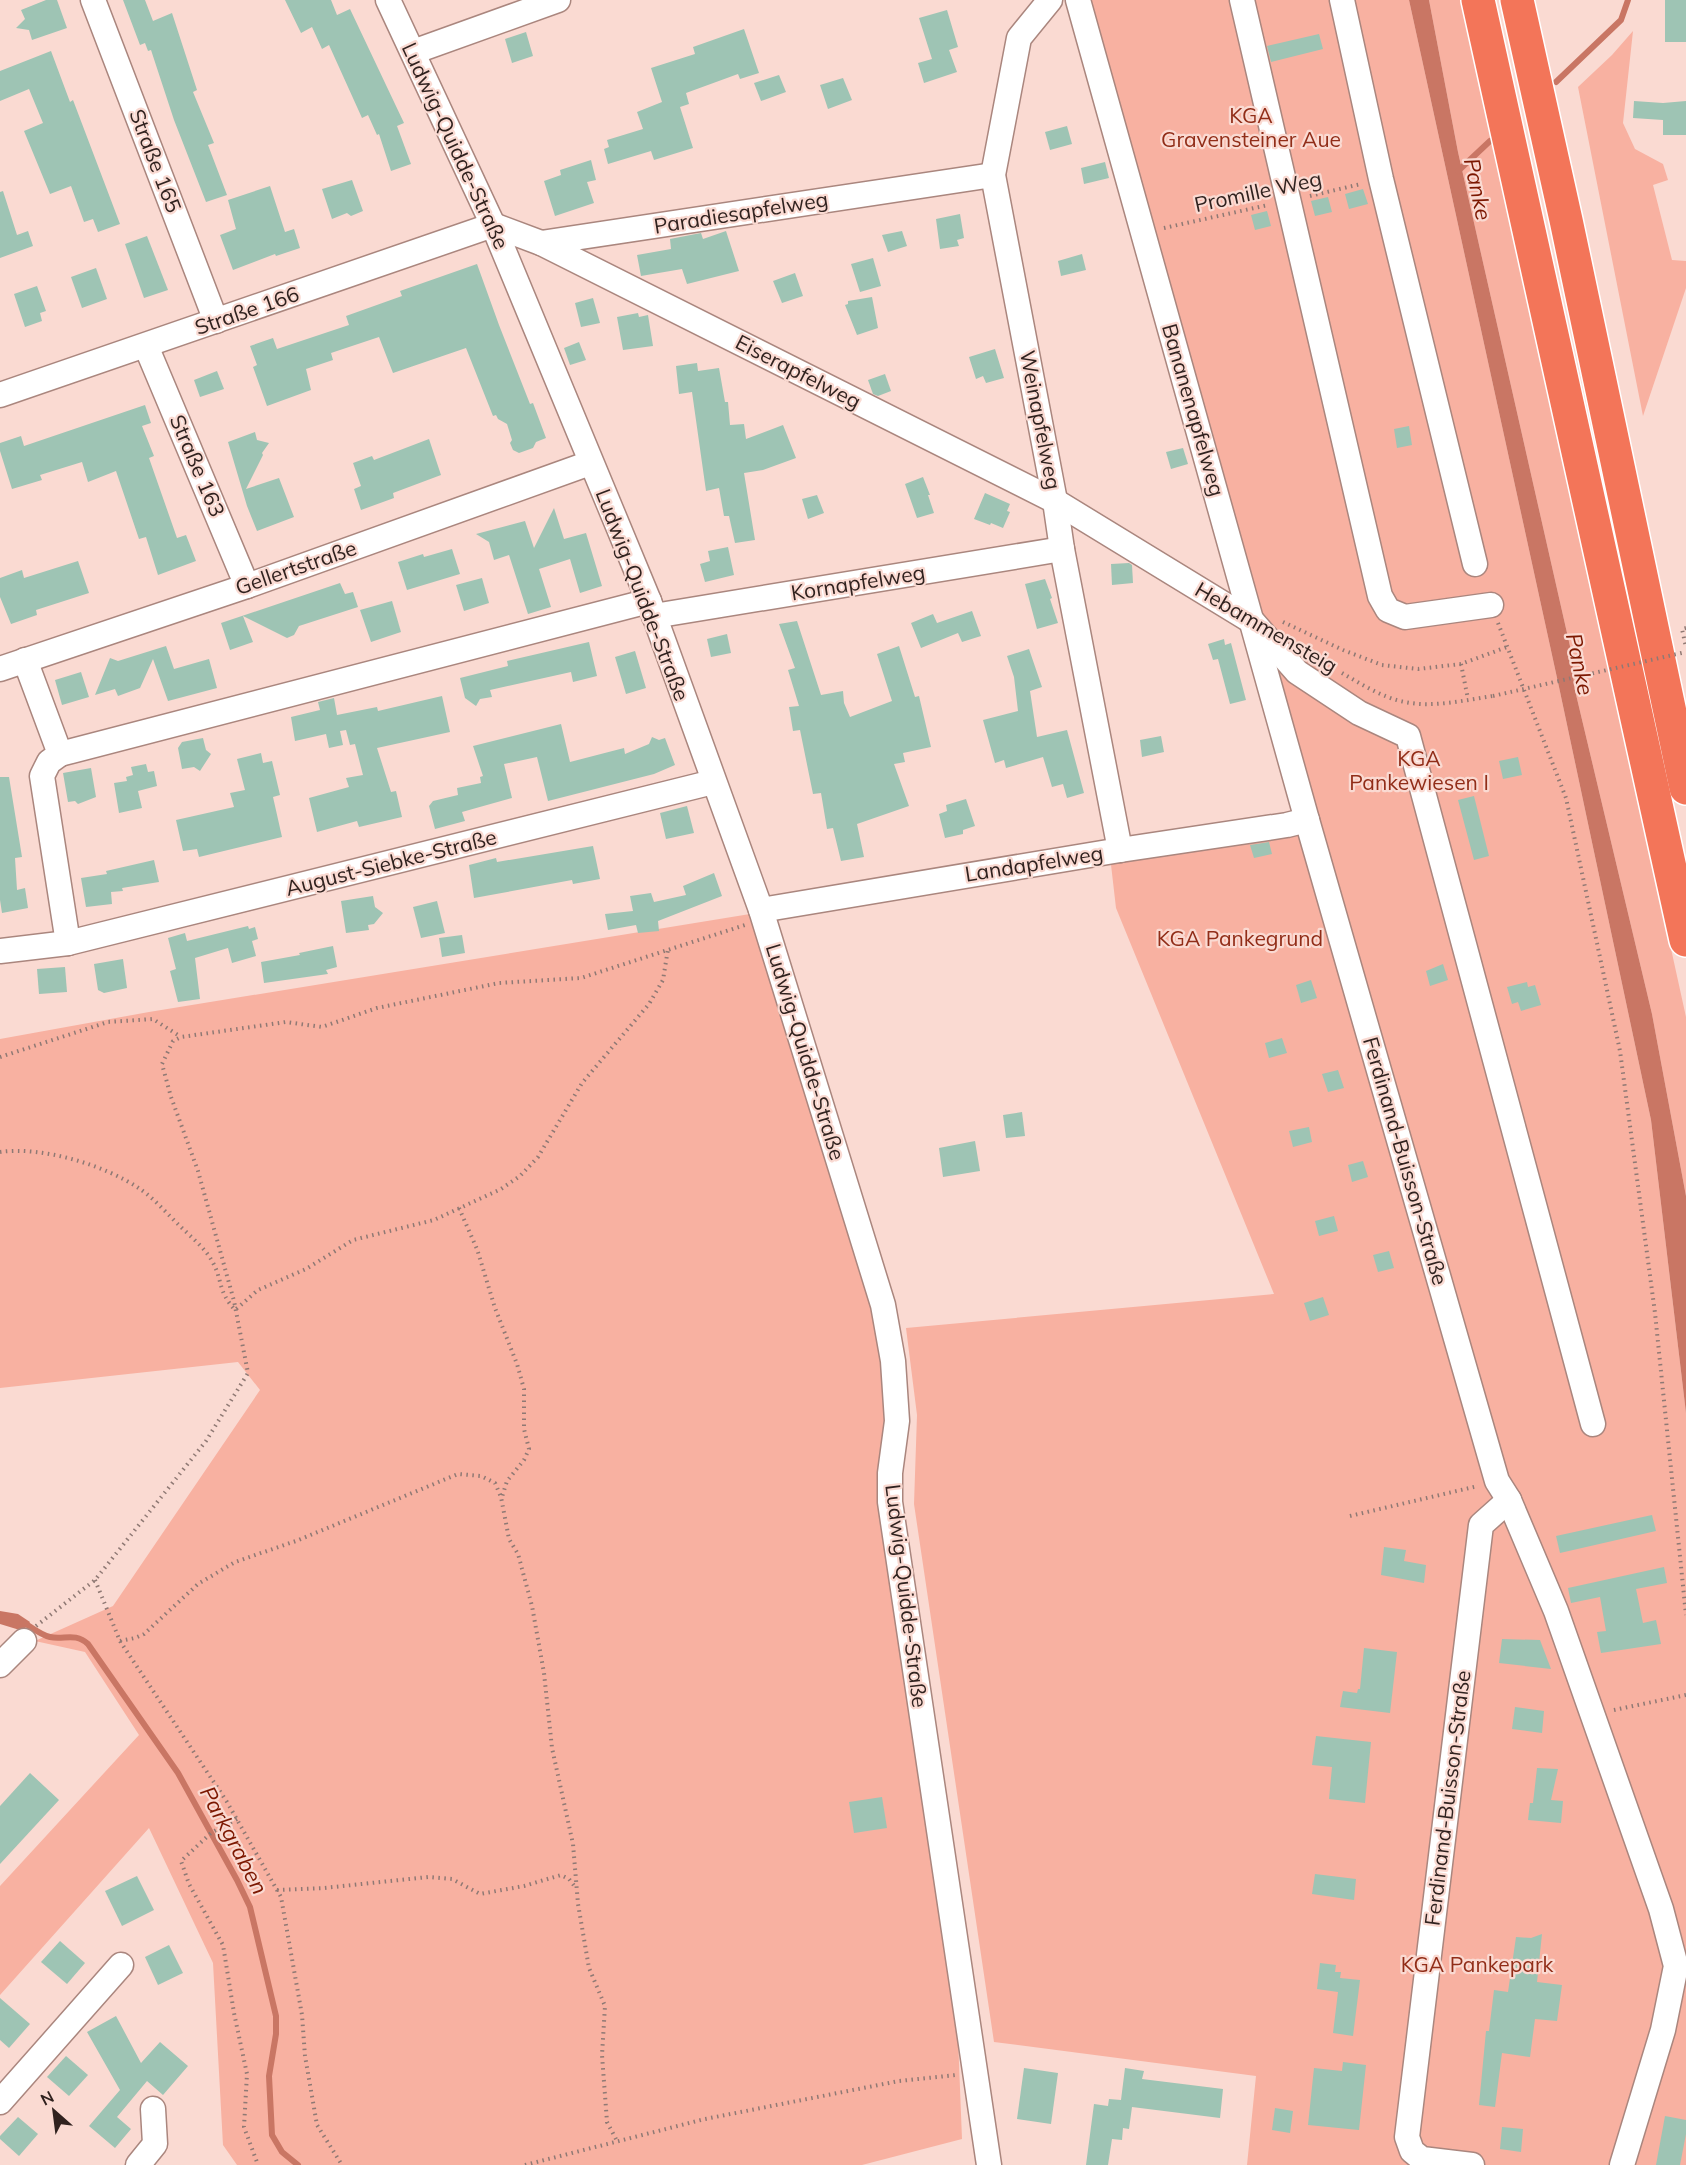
<svg xmlns="http://www.w3.org/2000/svg" width="1686" height="2165" font-family="Mulish,sans-serif">
<rect width="100%" height="100%" fill="#fadad2"/>
<g fill="#f8b1a1">
<polygon points="1081,0 1409,0 1559,687 1651,1120 1686,1413 1686,2165 1247,2165 1256,2076 994,2042 914,1504 917,1415 906,1328 1274,1294 1116,908 1110,856 1136,861 1136,856 1286,826 1305,837 1257,607"/>
<polygon points="1429,0 1463,0 1686,1017 1686,1196 1652,1014 1574,686 1572,655 1458,152"/>
<polygon points="1633,31 1623,123 1635,149 1663,164 1668,180 1653,185 1672,260 1686,261 1686,288 1643,416 1578,87 1612,55"/>
<polygon points="750,914 877,1305 885,1411 880,1501 958,2038 962,2139 862,2165 237,2165 223,2145 213,1963 149,1828 0,1995 0,1886 139,1735 85,1652 35,1641 113,1606 260,1390 238,1362 0,1388 0,1039 149,1012"/>
</g>
<g fill="#c97664">
<polygon points="1409,0 1429,0 1458,152 1572,655 1574,686 1652,1014 1686,1196 1686,1413 1651,1120 1559,687"/>
<polygon points="0,1611 18,1614 30,1622 23,1631 0,1624"/>
</g>
<g fill="none" stroke-linecap="round" stroke-linejoin="round">
<g stroke="#c97664" stroke-width="6">
<polyline points="1556,82 1621,20 1628,0"/>
<polyline points="1458,171 1490,141"/>
<path d="M23,1622c8,5 18,13 27,15 14,3 25,-5 38,7l90,129 59,107 13,27 26,109v18l-7,42 3,59 10,17 16,13"/>
</g>
</g>
<g fill="#9ec4b4">
<polygon points="46,0 57,0 67,28 32,40 29,30 16,28 25,19 21,10"/>
<polygon points="123,0 145,0 153,21 172,13 197,90 193,92 214,143 208,145 227,195 206,202 174,120 151,50 148,51 145,43 140,45"/>
<polygon points="285,0 331,0 337,15 350,9 404,123 397,126 411,164 391,171 379,134 377,135 368,115 362,118 329,45 322,49 312,27 301,33"/>
<rect x="1665" y="0" width="21" height="42"/>
<polygon points="947,10 958,47 949,50 957,72 924,83 918,63 932,59 919,18"/>
<polygon points="744,29 759,73 740,79 738,74 686,93 689,104 680,107 693,148 654,160 651,151 608,164 604,149 609,147 607,140 643,129 637,112 662,102 651,68 695,54 693,47"/>
<polygon points="526,32 533,56 512,63 505,39"/>
<polygon points="1319,34 1323,49 1271,62 1267,46"/>
<polygon points="51,51 70,102 73,100 120,224 98,232 93,219 84,222 71,186 50,194 24,131 43,123 29,89 0,101 0,71"/>
<polygon points="779,75 786,92 761,101 754,83"/>
<polygon points="843,78 852,100 828,109 820,85"/>
<polygon points="1634,101 1663,103 1686,101 1686,135 1663,135 1663,120 1633,118"/>
<polygon points="1067,126 1072,144 1050,150 1045,132"/>
<polygon points="591,160 596,180 587,182 594,203 555,216 544,181 561,175 560,170"/>
<polygon points="1105,162 1109,178 1084,184 1081,168"/>
<polygon points="352,180 363,211 351,216 347,213 332,219 322,189"/>
<polygon points="270,186 285,232 294,229 300,248 276,256 275,254 233,270 220,235 236,229 228,200"/>
<polygon points="1363,189 1368,204 1349,209 1345,194"/>
<polygon points="3,191 17,235 28,231 33,246 0,258 0,192"/>
<polygon points="1328,197 1332,212 1315,216 1311,201"/>
<polygon points="1267,211 1271,226 1255,230 1251,215"/>
<polygon points="960,214 964,238 957,240 959,246 940,249 936,219"/>
<polygon points="726,231 739,271 687,284 682,269 641,276 637,255 671,249 670,239 701,233 703,239"/>
<polygon points="902,231 907,246 888,252 882,235"/>
<polygon points="147,236 168,290 144,298 125,244"/>
<polygon points="1082,254 1086,270 1061,276 1058,261"/>
<polygon points="873,258 881,286 860,292 851,264"/>
<polygon points="477,264 499,325 530,404 533,403 546,438 536,442 533,448 519,453 513,450 510,443 512,440 507,424 498,419 496,415 493,416 466,348 393,373 379,337 331,353 333,360 306,369 311,390 267,406 253,367 257,365 250,346 273,338 277,349 349,325 346,316 402,296 400,291"/>
<polygon points="96,268 107,299 82,308 71,277"/>
<polygon points="795,273 803,296 782,303 773,281"/>
<polygon points="37,286 46,311 40,313 42,321 25,327 14,294"/>
<polygon points="872,297 878,328 857,335 845,305 848,304 848,301"/>
<polygon points="593,298 600,323 581,327 575,303"/>
<polygon points="638,313 639,317 648,315 653,346 623,350 617,317"/>
<polygon points="579,342 586,360 570,365 564,348"/>
<polygon points="995,349 1004,378 986,383 983,376 976,379 969,357"/>
<polygon points="697,363 698,371 719,368 725,402 728,402 730,425 744,424 746,439 783,425 796,458 763,470 744,473 755,540 735,543 729,516 724,516 719,488 706,491 692,392 679,394 676,366"/>
<polygon points="217,371 224,389 200,397 194,380"/>
<polygon points="885,374 891,391 878,396 873,394 868,380"/>
<polygon points="145,405 151,423 142,426 154,456 149,458 177,538 186,535 196,561 158,575 146,537 139,539 116,471 88,482 82,462 40,475 42,480 12,489 0,451 0,443 21,436 24,446"/>
<polygon points="1409,426 1412,445 1397,448 1394,429"/>
<polygon points="255,432 257,440 269,443 262,453 263,455 246,489 279,478 294,517 257,531 247,506 228,442"/>
<polygon points="429,439 441,475 393,493 394,498 361,510 354,489 361,486 353,463 372,456 374,460"/>
<polygon points="1183,448 1188,464 1171,469 1166,452"/>
<polygon points="923,477 930,495 928,495 934,513 917,518 905,484"/>
<polygon points="985,493 1010,504 1007,511 1010,512 1003,528 991,523 990,525 974,519"/>
<polygon points="817,495 824,513 808,519 802,499"/>
<polygon points="554,508 564,539 586,533 602,586 580,593 570,559 539,569 551,607 528,614 509,555 494,560 489,542 476,534 525,521 534,548"/>
<polygon points="728,547 734,575 705,582 700,564 710,561 708,551"/>
<polygon points="452,549 460,574 407,590 398,562 423,554 424,557"/>
<polygon points="78,561 89,593 36,610 37,615 11,624 0,597 0,578 22,570 24,578"/>
<polygon points="1129,563 1132,565 1133,583 1112,585 1111,564"/>
<polygon points="482,578 489,603 464,611 456,585"/>
<polygon points="1045,579 1052,598 1050,599 1058,623 1037,629 1025,584"/>
<polygon points="340,583 345,594 353,592 358,607 299,626 294,635 287,638 243,616 253,642 230,650 221,623"/>
<polygon points="392,601 401,632 371,642 360,610"/>
<polygon points="972,611 981,636 962,642 958,633 921,648 911,623 933,614 937,623"/>
<polygon points="797,621 821,695 843,691 844,703 850,717 892,701 877,654 899,646 915,697 919,696 931,747 903,753 905,762 894,764 909,806 857,824 864,857 841,861 833,828 827,829 821,793 813,794 800,730 793,731 789,707 799,706 788,670 795,668 779,624"/>
<polygon points="727,634 731,653 711,657 707,639"/>
<polygon points="1224,639 1225,645 1231,643 1246,700 1230,704 1218,659 1213,660 1208,644"/>
<polygon points="589,642 597,676 573,682 571,672 490,690 492,697 480,699 476,706 465,698 460,678 508,666 507,661"/>
<polygon points="166,646 174,669 209,659 217,688 168,701 153,659 140,688 118,696 115,689 95,695 110,658 118,661"/>
<polygon points="1029,649 1042,687 1030,691 1037,737 1067,730 1084,793 1067,798 1063,784 1052,787 1043,757 1006,768 1004,760 995,763 983,720 1018,711 1014,677 1007,656"/>
<polygon points="635,651 646,688 626,694 615,657"/>
<polygon points="81,672 89,697 62,705 55,680"/>
<polygon points="442,696 450,732 377,748 391,792 396,791 402,817 359,827 357,821 317,832 309,798 349,787 346,778 363,775 355,744 350,745 346,730 340,731 343,745 329,748 326,734 295,741 291,717 320,710 318,702 334,698 337,715 377,707 378,711"/>
<polygon points="561,724 570,762 624,748 625,754 649,744 652,737 659,740 665,738 675,765 654,774 548,801 537,757 504,764 512,798 462,812 465,821 435,829 429,806 433,801 458,795 457,788 481,783 480,777 483,776 473,746"/>
<polygon points="1161,736 1164,752 1142,757 1140,740"/>
<polygon points="203,738 206,750 211,754 200,771 194,767 182,769 178,748 182,742"/>
<polygon points="261,753 263,763 272,761 280,795 273,797 282,837 199,857 197,849 183,851 176,820 234,807 230,793 245,790 237,759"/>
<polygon points="1518,757 1522,775 1503,779 1499,761"/>
<polygon points="146,764 148,772 154,771 157,786 138,791 142,808 119,813 114,783 127,781 126,777 133,775 131,767"/>
<polygon points="91,768 96,797 78,804 75,801 68,802 63,773"/>
<polygon points="0,777 9,777 22,857 15,858 17,890 25,888 28,908 2,913 0,900"/>
<polygon points="1474,796 1489,856 1474,860 1458,800"/>
<polygon points="966,799 975,826 963,830 963,834 945,838 939,814 947,811 946,805"/>
<polygon points="687,806 694,833 666,839 660,813"/>
<polygon points="1269,842 1272,854 1254,858 1250,845"/>
<polygon points="593,846 600,879 573,884 572,880 474,898 469,865 496,858 497,862"/>
<polygon points="154,860 159,882 122,888 123,891 111,892 112,904 86,907 81,878 107,874 106,871"/>
<polygon points="714,873 722,896 658,921 659,931 638,933 636,925 608,930 605,914 633,911 630,896 651,893 654,902 686,895 683,886"/>
<polygon points="373,896 375,907 383,913 374,924 368,925 369,930 346,933 341,901"/>
<polygon points="437,901 445,933 421,938 413,907"/>
<polygon points="248,926 249,929 255,927 258,939 252,941 256,956 232,963 228,948 195,958 200,999 178,1002 170,971 176,969 168,938 185,933 187,941"/>
<polygon points="462,935 465,953 442,957 439,938"/>
<polygon points="333,946 337,967 326,970 328,974 264,983 261,962 300,955 299,953"/>
<polygon points="123,959 127,988 104,993 98,990 94,964"/>
<polygon points="1443,964 1448,980 1430,986 1426,971"/>
<polygon points="65,967 67,992 39,994 37,969"/>
<polygon points="1311,980 1317,998 1301,1003 1296,985"/>
<polygon points="1527,982 1528,987 1535,985 1541,1005 1521,1011 1518,1002 1512,1004 1507,987"/>
<polygon points="1282,1038 1287,1053 1269,1058 1265,1043"/>
<polygon points="1338,1070 1344,1088 1328,1092 1322,1074"/>
<polygon points="1022,1112 1025,1136 1006,1138 1003,1115"/>
<polygon points="1309,1127 1312,1142 1293,1147 1289,1131"/>
<polygon points="975,1141 980,1171 943,1177 939,1148"/>
<polygon points="1363,1161 1368,1177 1352,1182 1348,1165"/>
<polygon points="1334,1216 1338,1231 1319,1236 1315,1221"/>
<polygon points="1389,1251 1394,1268 1378,1272 1373,1255"/>
<polygon points="1323,1297 1329,1315 1310,1321 1304,1303"/>
<polygon points="1652,1515 1656,1531 1560,1553 1556,1536"/>
<polygon points="1384,1547 1406,1550 1404,1561 1426,1565 1424,1583 1381,1575"/>
<polygon points="1664,1567 1667,1583 1636,1589 1643,1623 1656,1620 1661,1644 1601,1653 1597,1632 1606,1631 1600,1597 1571,1603 1568,1588"/>
<polygon points="1502,1639 1540,1640 1551,1669 1499,1663"/>
<polygon points="1364,1648 1397,1652 1390,1713 1340,1707 1343,1691 1357,1693 1358,1689 1360,1689"/>
<polygon points="1515,1707 1544,1711 1542,1733 1512,1729"/>
<polygon points="1316,1736 1371,1742 1365,1803 1329,1799 1332,1767 1312,1765"/>
<polygon points="1537,1768 1558,1769 1551,1800 1563,1801 1561,1823 1528,1820 1530,1803 1533,1803"/>
<polygon points="30,1773 59,1800 0,1864 0,1806"/>
<polygon points="882,1797 887,1828 854,1833 849,1802"/>
<polygon points="1315,1874 1356,1879 1354,1900 1312,1894"/>
<polygon points="137,1876 154,1910 122,1926 105,1891"/>
<polygon points="1542,1934 1537,1982 1562,1985 1557,2021 1535,2019 1530,2057 1502,2053 1495,2107 1479,2105 1486,2031 1489,2031 1494,1990 1508,1992 1516,1937 1531,1938"/>
<polygon points="60,1941 85,1963 67,1984 41,1962"/>
<polygon points="169,1945 183,1973 158,1985 145,1957"/>
<polygon points="1320,1963 1336,1965 1335,1972 1341,1972 1340,1978 1360,1980 1353,2036 1333,2033 1338,1992 1317,1989"/>
<polygon points="0,1998 30,2024 9,2048 0,2040"/>
<polygon points="116,2016 141,2063 160,2042 188,2066 163,2095 147,2081 117,2117 131,2129 115,2148 89,2126 120,2090 87,2032"/>
<polygon points="66,2056 88,2075 69,2096 47,2077"/>
<polygon points="1343,2062 1366,2065 1359,2130 1308,2125 1314,2068 1342,2071"/>
<polygon points="1024,2068 1058,2073 1051,2124 1017,2119"/>
<polygon points="1125,2068 1144,2071 1142,2079 1223,2089 1220,2118 1132,2107 1129,2129 1123,2128 1122,2140 1112,2139 1108,2165 1086,2165 1094,2104 1108,2106 1109,2099 1121,2100"/>
<polygon points="1275,2108 1293,2111 1290,2133 1272,2130"/>
<polygon points="1665,2116 1686,2120 1686,2134 1680,2165 1656,2165"/>
<polygon points="18,2117 38,2134 19,2156 0,2139 0,2136"/>
<polygon points="1502,2127 1523,2129 1521,2152 1500,2149"/>
</g>
<g fill="none" stroke-linecap="round" stroke-linejoin="round">
<defs>
<g id="minor">
<polyline points="93,0 216,321"/>
<polyline points="388,0 493,225 649,601 761,910 883,1305 893,1361 897,1421 890,1473 890,1502 989,2165"/>
<polyline points="1050,0 1019,38 993,175 1055,501 1062,549 1120,850"/>
<polyline points="1078,0 1307,820 1497,1481 1509,1500 1556,1611 1661,1909 1676,1966 1663,2030 1622,2165"/>
<polyline points="1242,0 1380,596 1388,610 1405,617 1491,605"/>
<polyline points="1342,0 1381,179 1475,564"/>
<polyline points="413,52 558,0"/>
<polyline points="541,243 993,175"/>
<polyline points="146,346 247,586"/>
<polyline points="0,395 493,225 541,243 1055,501 1253,622 1297,672 1359,713 1408,736 1593,1424"/>
<polyline points="654,616 1062,549"/>
<polyline points="25,660 60,754 49,762 42,776 68,943"/>
<polyline points="0,669 247,586 590,463"/>
<polyline points="60,754 649,601"/>
<polyline points="761,910 1120,850 1287,825 1307,820"/>
<polyline points="0,951 68,943 713,782"/>
<polyline points="0,1665 24,1641"/>
<polyline points="0,2102 121,1965"/>
<polyline points="138,2165 155,2144 153,2109"/>
<polyline points="1472,2165 1422,2159 1412,2151 1407,2137 1481,1525 1509,1500"/>
</g>
<g id="highway">
<polyline points="1478,0 1686,940"/>
<polyline points="1517,0 1566,220 1686,788"/>
</g>
</defs>
<use href="#minor" stroke="#aa867e" stroke-width="27"/>
<use href="#highway" stroke="#fff" stroke-width="36"/>
<g stroke="#8f7974" stroke-width="4" stroke-dasharray="1.5 4.5" stroke-linecap="butt">
<polyline points="1310,196 1361,184"/>
<polyline points="1164,228 1268,205"/>
<polyline points="1283,622 1343,650 1382,665 1418,669 1461,664 1507,647"/>
<polyline points="1498,623 1566,798 1620,1051 1655,1313 1686,1615"/>
<polyline points="1686,628 1682,629 1686,647"/>
<polyline points="1461,664 1468,699"/>
<path d="M1342,673c19,11 41,25 63,29 28,6 60,-2 88,-6"/>
<polyline points="0,1057 108,1022 153,1019 181,1037"/>
<path d="M0,1152c42,-6 105,13 140,37 15,10 28,26 41,38 10,10 24,21 31,34 11,19 5,29 23,49l23,-20 48,-21 47,-29 81,-20 67,-31 19,-13 18,-19 44,-74 67,-79 14,-24 5,-31"/>
<polyline points="459,1208 477,1249 495,1308 517,1364 524,1389 524,1429 529,1449 524,1460 507,1481 502,1497"/>
<polyline points="1350,1516 1478,1486"/>
<polyline points="95,1580 120,1641 227,1802 281,1897 302,2015 305,2056 317,2125 342,2165"/>
<polyline points="36,1626 95,1580 206,1441 248,1373 234,1301 198,1171 171,1097 162,1064 173,1041 181,1037 286,1022 322,1027 377,1008 499,983 581,978 745,925"/>
<polyline points="120,1641 135,1638 144,1634 198,1584 235,1562 296,1541 458,1474 481,1476 495,1483 501,1497 509,1539 518,1554 532,1606 544,1673 552,1748 573,1844 578,1904 589,1968 605,2006 602,2055 607,2122 617,2141"/>
<polyline points="1614,1710 1686,1695"/>
<polyline points="237,1819 211,1833 181,1861 189,1884 223,1945 234,2013 247,2074 244,2127 258,2165"/>
<polyline points="277,1890 324,1888 428,1877 452,1879 480,1894 524,1886 561,1875 569,1879 576,1888"/>
<polyline points="525,2165 705,2119 899,2081 956,2075"/>
</g>
<use href="#minor" stroke="#fff" stroke-width="24"/>
<use href="#highway" stroke="#f37559" stroke-width="33"/>
<polyline stroke="#8f7974" stroke-width="4" stroke-dasharray="1.5 4.5" stroke-linecap="butt" points="1493,696 1686,652"/>
</g>
<g text-anchor="middle" stroke-width="4.5" stroke-linejoin="round" paint-order="stroke">
<g font-size="21" fill="#912d18" stroke="#fadad2">
<text x="1251" y="123">KGA<tspan x="1251" dy="24">Gravensteiner Aue</tspan></text>
<text x="1419" y="766">KGA<tspan x="1419" dy="24">Pankewiesen I</tspan></text>
<text x="1240" y="946">KGA Pankegrund</text>
<text x="1477" y="1972">KGA Pankepark</text>
</g>
<g font-size="21" fill="#30221f" stroke="#fadad2">
<text transform="translate(455 146) rotate(65)" y="7">Ludwig-Quidde-Straße</text>
<text transform="translate(155 161) rotate(69)" y="7">Straße 165</text>
<text transform="translate(1258 192) rotate(-12)" y="7">Promille Weg</text>
<text transform="translate(741 213) rotate(-9)" y="7">Paradiesapfelweg</text>
<text transform="translate(247 311) rotate(-19)" y="7">Straße 166</text>
<text transform="translate(798 372) rotate(27)" y="7">Eiserapfelweg</text>
<text transform="translate(1193 410) rotate(74)" y="7">Bananenapfelweg</text>
<text transform="translate(1040 420) rotate(79)" y="7">Weinapfelweg</text>
<text transform="translate(197 466) rotate(67)" y="7">Straße 163</text>
<text transform="translate(296 568) rotate(-19)" y="7">Gellertstraße</text>
<text transform="translate(858 583) rotate(-9)" y="7">Kornapfelweg</text>
<text transform="translate(642 595) rotate(69)" y="7">Ludwig-Quidde-Straße</text>
<text transform="translate(1266 628) rotate(30)" y="7">Hebammensteig</text>
<text transform="translate(391 863) rotate(-14)" y="7">August-Siebke-Straße</text>
<text transform="translate(1034 864) rotate(-9)" y="7">Landapfelweg</text>
<text transform="translate(805 1052) rotate(73)" y="7">Ludwig-Quidde-Straße</text>
<text transform="translate(1405 1161) rotate(74)" y="7">Ferdinand-Buisson-Straße</text>
<text transform="translate(906 1596) rotate(83)" y="7">Ludwig-Quidde-Straße</text>
<text transform="translate(1448 1798) rotate(-83)" y="7">Ferdinand-Buisson-Straße</text>
</g>
<g font-size="22" font-style="italic" fill="#7c1700" stroke="#fadad2">
<text transform="translate(1478 189) rotate(78)" y="8">Panke</text>
<text transform="translate(1580 664) rotate(78)" y="8">Panke</text>
<text transform="translate(234 1840) rotate(62)" y="8">Parkgraben</text>
</g>
</g>
<g transform="translate(54 2111) rotate(332)" stroke="#fadad2" stroke-width="4.5" paint-order="stroke">
<path d="M0-4.5L10 22L0 15L-10 22Z" fill="#30221f"/>
<text y="-9" font-size="16" font-weight="bold" text-anchor="middle" fill="#30221f">N</text>
</g>
</svg>
